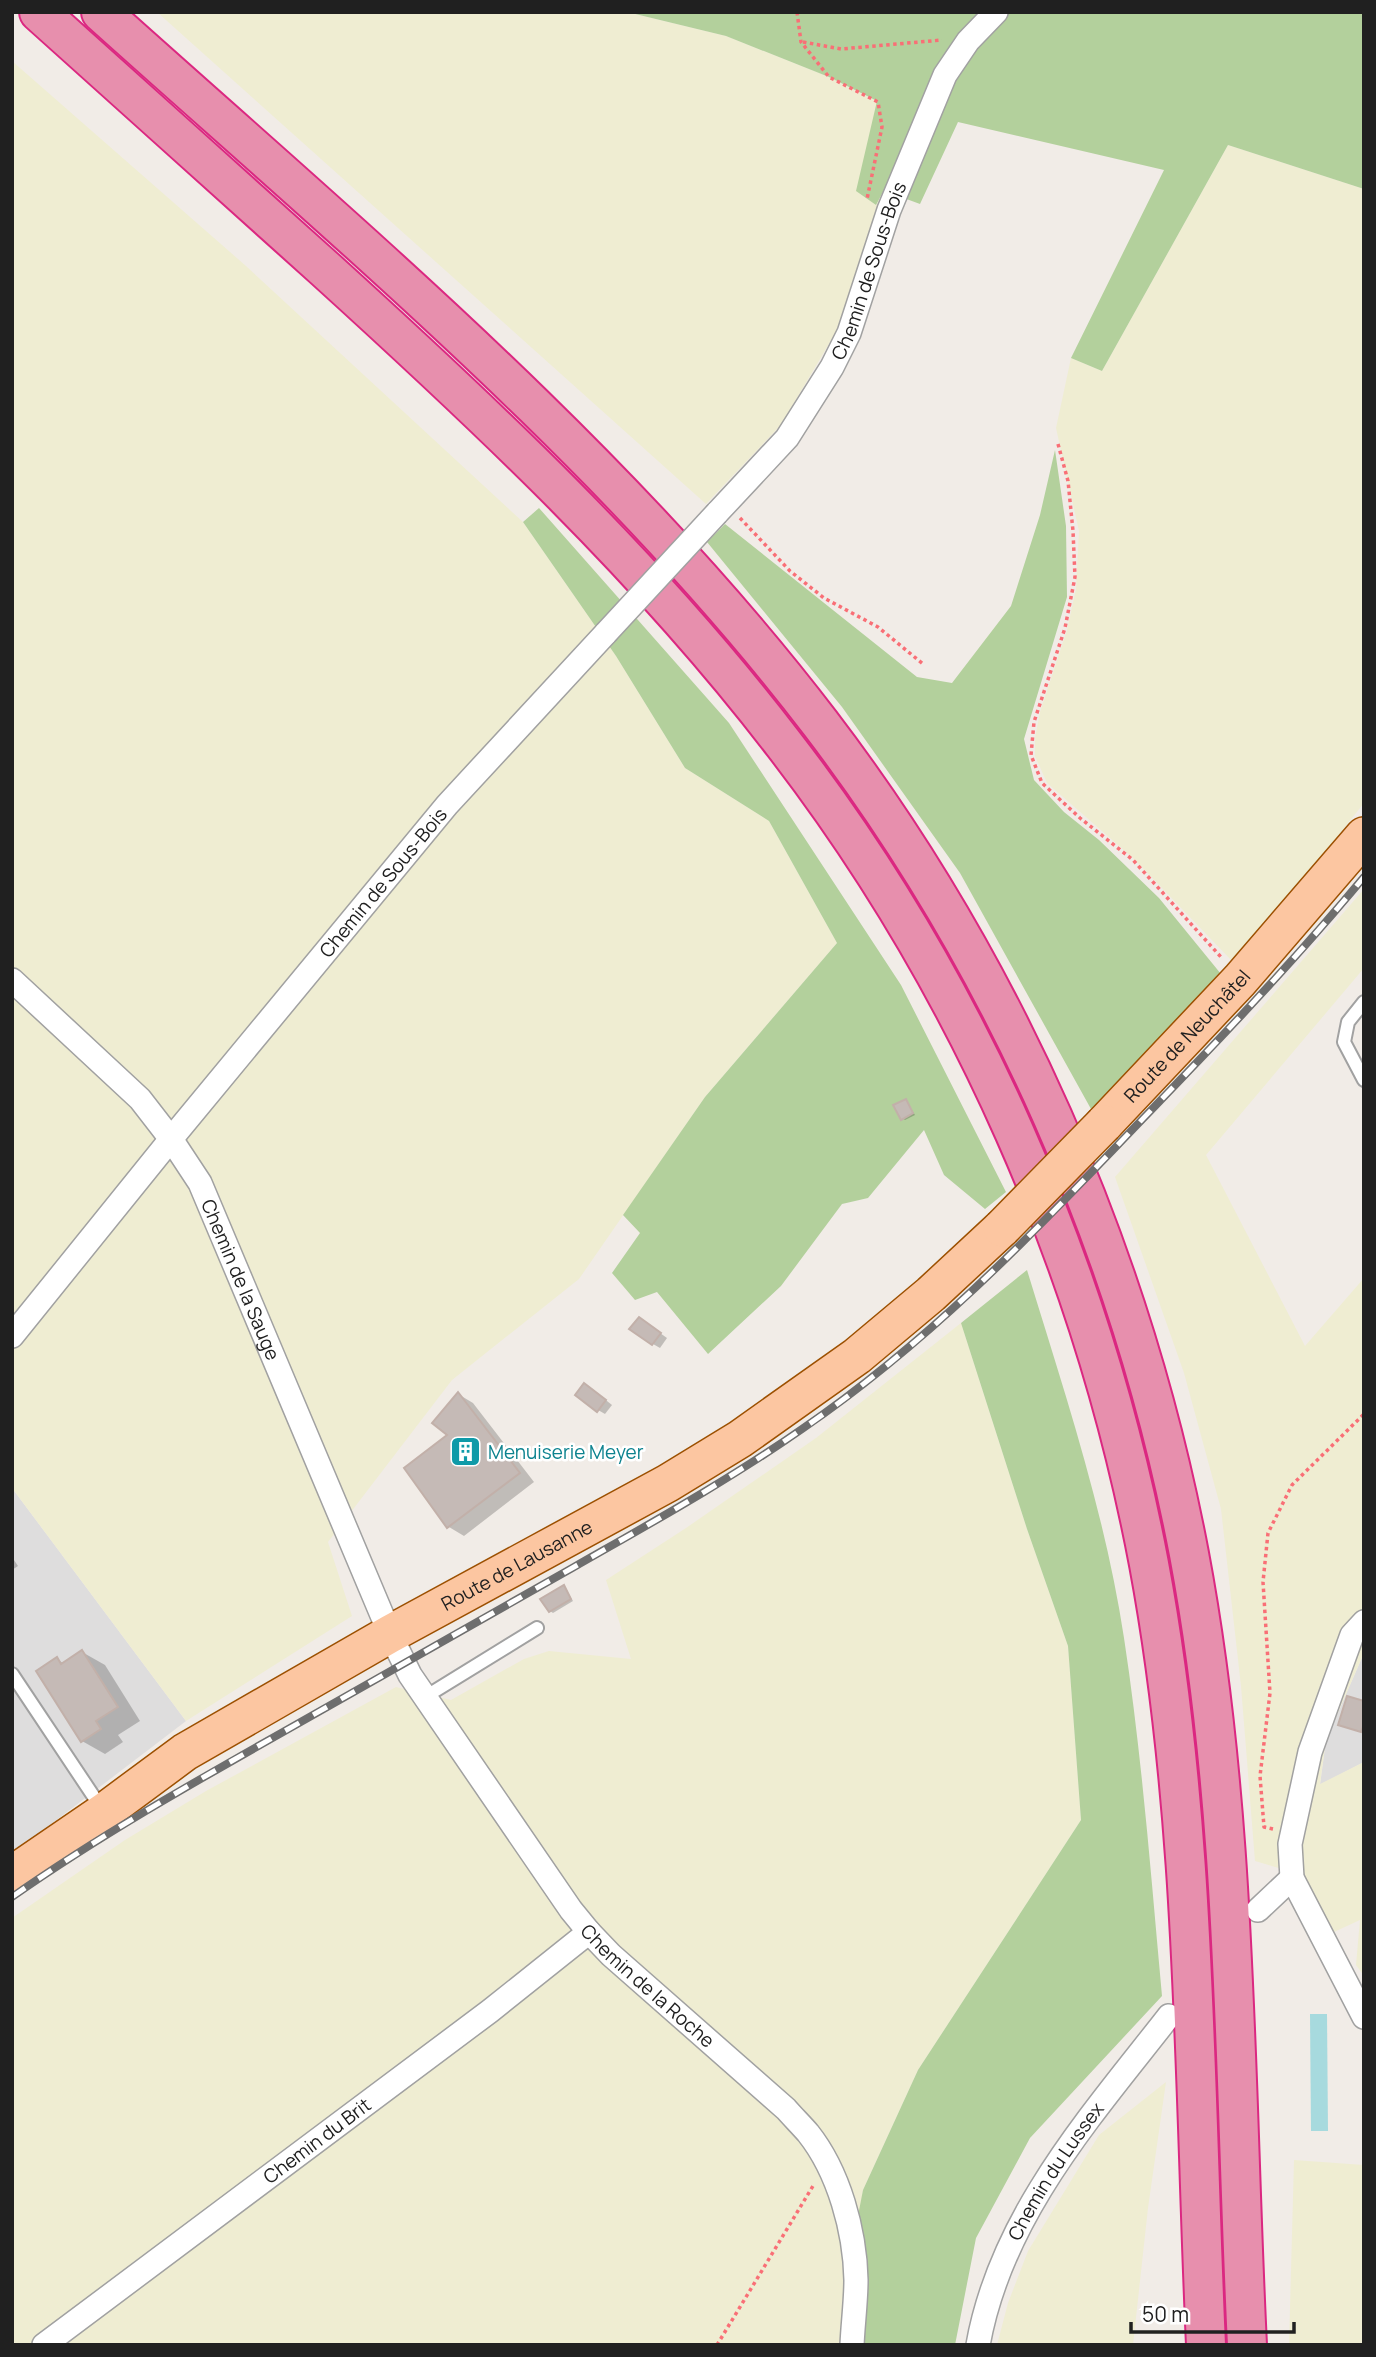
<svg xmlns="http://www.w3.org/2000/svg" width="1376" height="2357" font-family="Manrope,sans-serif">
<rect width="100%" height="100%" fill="#f1ece7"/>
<g fill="#dedddd">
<polygon points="12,1488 186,1721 12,1854"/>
<polygon points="1364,1653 1364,1762 1320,1785 1326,1740"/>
</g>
<g fill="#efedd2">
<polygon points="157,12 627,12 726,36 829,77 878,102 857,191 876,205 918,126 877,213 836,332 781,425 706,504"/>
<polygon points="12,61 246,266 523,522 616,656 685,768 769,821 837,943 705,1097 579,1279 452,1380 328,1542 352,1616 186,1721 12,1488"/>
<polygon points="1228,145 1364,189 1364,803 1321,857 1232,961 1134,859 1047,783 1035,756 1035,738 1040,712 1067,630 1076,589 1079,531 1056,428 1071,358 1102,371"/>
<polygon points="1364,889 1364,968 1206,1155 1305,1346 1364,1278 1364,1653 1326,1740 1320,1784 1364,1762 1364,1976 1356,1965 1360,1920 1334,1932 1303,1875 1255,1861 1241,1686 1221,1509 1184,1373 1115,1177"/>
<polygon points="961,1323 1027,1529 1068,1646 1081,1820 918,2070 863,2190 842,2345 12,2345 12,1918 125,1840 206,1791 396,1687 451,1700 524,1659 549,1651 631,1659 606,1580 686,1528 816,1438"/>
<polygon points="1166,2082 1148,2208 1133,2345 997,2345 1008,2303 1028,2251 1099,2135"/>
<polygon points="1294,2160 1364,2165 1364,2345 1289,2345"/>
</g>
<g fill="#b3d09c">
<polygon points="627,12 1364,12 1364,189 1228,145 1102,371 1071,358 1164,170 958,122 920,204 901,197 916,129 876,205 856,191 877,101 829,77 726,36"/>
<polygon points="1055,450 1066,526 1067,597 1024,739 1034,780 1064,812 1099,840 1159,898 1221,974 1091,1109 960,873 842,707 707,542 725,524 917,677 952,683 1011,606 1040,515"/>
<polygon points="539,508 729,723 901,985 1006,1192 985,1209 944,1175 924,1130 868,1198 842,1204 781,1286 708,1354 657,1292 635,1300 612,1273 640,1233 623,1215 705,1097 837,943 769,821 685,768 616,656 523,522"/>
<path d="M1027,1270c37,121 78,242 97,368 18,118 27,238 38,358l-132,142 -54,100 -21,107h-113l2,-57 19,-98 55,-120 163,-250 -13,-174 -41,-117 -66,-206z"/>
</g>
<polygon fill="#a7dade" points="1310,2014 1327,2014 1328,2131 1311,2131"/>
<g fill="#0003">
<polygon points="906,1101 915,1115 905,1120 902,1118"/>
<polygon points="646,1323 667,1338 660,1348 653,1344"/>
<polygon points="592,1389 612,1405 605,1414 598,1410"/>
<polygon points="458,1394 473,1403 534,1482 464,1536 449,1527 406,1469 449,1436"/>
<polygon points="12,1557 18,1566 12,1570"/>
<polygon points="564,1587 573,1601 553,1613 550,1611"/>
<polygon points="82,1652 105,1665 140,1721 118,1735 123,1742 105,1754 82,1741 57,1659 64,1664"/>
</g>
<g fill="#c5bab6" stroke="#c2b0a9" stroke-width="2">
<polygon points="906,1099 913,1113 901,1120 893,1105"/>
<polygon points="639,1317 661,1333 652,1345 629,1329"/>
<polygon points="584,1383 606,1400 597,1412 575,1395"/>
<polygon points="458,1392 520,1473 447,1528 404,1468 447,1435 432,1423"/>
<polygon points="564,1585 571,1599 549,1612 540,1599"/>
<polygon points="82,1650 118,1707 96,1721 101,1729 81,1742 36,1671 57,1657 61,1664"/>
<polygon points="1347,1696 1364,1701 1364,1724 1361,1732 1338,1725"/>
</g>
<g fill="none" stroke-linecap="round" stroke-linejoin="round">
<defs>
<g id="lane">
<polyline points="1364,1002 1348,1022 1344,1042 1364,1080"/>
<polyline points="12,1674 102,1809"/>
<polyline points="425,1697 537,1628"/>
</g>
<g id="street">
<path id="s1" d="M717,513l70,-75 45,-71 17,-34 40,-123 56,-135 23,-34 28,-29"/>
<path id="s2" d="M12,980l128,119 31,40 29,44 190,451 20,41 161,235 18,22 22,23 175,154c7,8 15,16 22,24 31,39 47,98 48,147 0,21 -3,43 -4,65"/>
<path id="s3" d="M12,1336l159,-197 276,-334 159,-172"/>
<polyline points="1364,1622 1352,1635 1310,1752 1290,1844 1292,1878 1364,2017"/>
<polyline points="1258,1910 1292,1878"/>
<path id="s4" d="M44,2345l446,-334 99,-79"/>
<path id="s5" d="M978,2345c23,-129 113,-229 191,-329"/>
</g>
<g id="primary">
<path id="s6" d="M1104,1124l136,-144 124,-144"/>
<path id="s7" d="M12,1875l92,-63 81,-60 205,-118 278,-151 72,-44 117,-83 74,-62 71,-66"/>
</g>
<g id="highway">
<path d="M39,12c95,86 191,171 286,257 163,148 324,299 458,474 185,239 310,525 366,821 48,257 45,521 57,781"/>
<path d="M101,12c248,223 516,445 719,711 185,242 312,531 369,831 49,260 45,527 58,791"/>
</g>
</defs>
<use href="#lane" stroke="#a1a1a1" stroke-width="16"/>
<use href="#street" stroke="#a1a1a1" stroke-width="26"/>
<use href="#primary" stroke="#9c5001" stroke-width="40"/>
<use href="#highway" stroke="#db2881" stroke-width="42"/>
<g stroke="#f96f76" stroke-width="3.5" stroke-dasharray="3.5 3.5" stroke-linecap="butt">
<polyline points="797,12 801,42 829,77 878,102 882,127 867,199"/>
<polyline points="803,42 841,49 942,40"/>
<polyline points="1058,444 1068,481 1073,531 1075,577 1065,628 1034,722 1031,755 1042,783 1080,818 1133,860 1221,957"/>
<polyline points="740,518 790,571 824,598 878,627 923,664"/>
<polyline points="1273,1829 1264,1827 1260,1776 1270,1693 1263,1582 1268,1533 1292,1485 1364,1414"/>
<polyline points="717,2345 813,2186"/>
</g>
<use href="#lane" stroke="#fff" stroke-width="12"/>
<use href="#street" stroke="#fff" stroke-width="23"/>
<use href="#primary" stroke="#fcc6a1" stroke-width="37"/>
<use href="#highway" stroke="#e78fad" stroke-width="38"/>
<defs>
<path id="rail" d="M12,1897c87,-61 179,-113 271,-165 97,-55 194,-110 291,-165 77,-44 155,-87 228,-138 124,-85 227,-191 330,-299 79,-82 159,-165 232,-253"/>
</defs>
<use href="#rail" stroke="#6e6e6e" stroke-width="8"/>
<use href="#rail" stroke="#fff" stroke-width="5" stroke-dasharray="16" stroke-linecap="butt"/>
<defs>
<polyline id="street-bridge" points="606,633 717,513"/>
<polyline id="primary-bridge" points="1002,1228 1104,1124"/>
</defs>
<use href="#street-bridge" stroke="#a1a1a1" stroke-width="26" stroke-linecap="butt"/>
<use href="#primary-bridge" stroke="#9c5001" stroke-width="40" stroke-linecap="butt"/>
<use href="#street-bridge" stroke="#fff" stroke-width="23"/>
<use href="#primary-bridge" stroke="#fcc6a1" stroke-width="37"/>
</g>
<defs>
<symbol id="building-square" viewBox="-11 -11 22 22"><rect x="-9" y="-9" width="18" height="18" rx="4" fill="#0f9aa8" stroke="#fff"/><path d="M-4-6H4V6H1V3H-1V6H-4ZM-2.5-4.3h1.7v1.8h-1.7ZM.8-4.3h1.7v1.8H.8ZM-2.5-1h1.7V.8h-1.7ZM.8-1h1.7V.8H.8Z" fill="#fff"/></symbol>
</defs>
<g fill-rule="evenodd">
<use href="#building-square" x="448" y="1434" width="35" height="35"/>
</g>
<g text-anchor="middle" stroke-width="5" stroke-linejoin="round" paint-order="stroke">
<g font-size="19" fill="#202020" stroke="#fff">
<text dy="7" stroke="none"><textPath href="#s1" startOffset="290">Chemin de Sous-Bois</textPath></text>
<text dy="7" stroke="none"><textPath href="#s3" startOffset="586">Chemin de Sous-Bois</textPath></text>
<text dy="7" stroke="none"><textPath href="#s6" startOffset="121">Route de Neuchâtel</textPath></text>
<text dy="7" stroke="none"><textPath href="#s2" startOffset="383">Chemin de la Sauge</textPath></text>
<text dy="7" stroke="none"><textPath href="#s7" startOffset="593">Route de Lausanne</textPath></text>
<text dy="7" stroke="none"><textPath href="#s2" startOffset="1206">Chemin de la Roche</textPath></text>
<text dy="7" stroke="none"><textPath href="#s4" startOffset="341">Chemin du Brit</textPath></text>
<text dy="7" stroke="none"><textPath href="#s5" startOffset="192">Chemin du Lussex</textPath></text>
</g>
<g font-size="19" fill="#0d838f" stroke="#fff" text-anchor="start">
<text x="488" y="1459">Menuiserie Meyer</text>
</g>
</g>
<rect width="1376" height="2357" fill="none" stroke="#202020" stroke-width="28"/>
<path d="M1131 2322v10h163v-10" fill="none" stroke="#202020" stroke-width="3.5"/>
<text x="1142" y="2322" font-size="21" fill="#202020" stroke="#ffffff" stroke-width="5" paint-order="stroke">50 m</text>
</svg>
